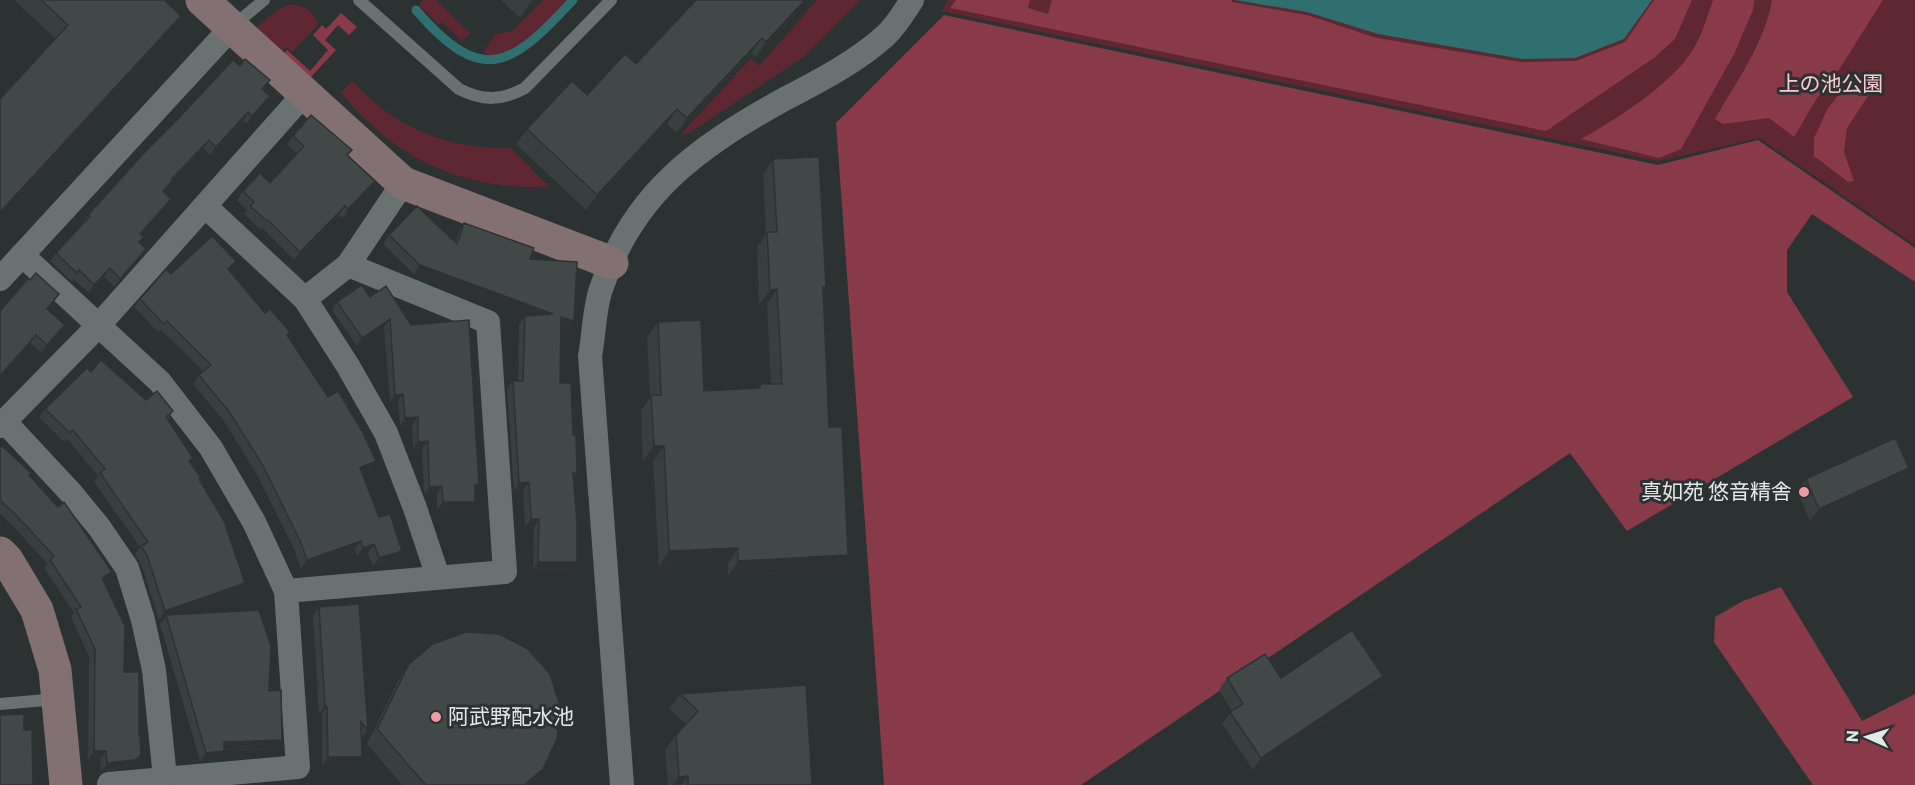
<svg xmlns="http://www.w3.org/2000/svg" width="1915" height="785" font-family="Commissioner,'Noto Sans JP',sans-serif">
<rect width="100%" height="100%" fill="#2c3232"/>
<g fill="#5e2731">
<polygon points="423,0 436,0 470,33 462,41 442,22 439,25 419,5"/>
<path d="M543,0h25l-47,46c-12,8 -25,14 -38,6l13,-18 16,-3z"/>
<polygon points="817,0 860,0 805,56 689,133 680,135 751,58 759,66"/>
<polygon points="948,0 1235,0 1307,11 1378,34 1522,59 1624,39 1652,0 1915,0 1915,245 1759,138 1658,161 941,11"/>
<path d="M291,4c15,2 21,7 28,20l-27,28 -6,-5 -6,6 -23,-26 20,-17z"/>
<path d="M352,81c44,47 94,68 159,67l38,39c-87,3 -152,-27 -208,-94z"/>
</g>
<g fill="#893a49">
<polygon points="956,0 1030,0 1028,8 1048,14 1052,0 1232,0 1232,2 1307,15 1377,38 1521,62 1576,61 1625,42 1654,0 1692,0 1675,39 1654,58 1546,131 950,8"/>
<path d="M1713,0h41l-1,10 -19,44 -53,95 -22,9 -78,-19c33,-18 92,-56 111,-88 10,-15 15,-34 21,-51z"/>
<path d="M1772,0h111l-53,84 -13,14 -23,39 -25,-19 -46,6 -8,-5c21,-37 50,-76 57,-119z"/>
<polygon points="341,13 357,27 349,35 338,25 325,40 336,50 309,79 283,55 287,50 310,71 328,50 313,35 322,25 326,29"/>
<polygon points="944,15 1658,165 1758,140 1915,248 1915,282 1812,214 1787,250 1787,292 1853,397 1627,531 1570,453 1081,785 884,785 836,123"/>
<polygon points="1856,73 1874,87 1847,128 1844,152 1854,181 1848,182 1814,156 1814,138 1828,108"/>
<polygon points="1781,587 1862,721 1915,694 1915,785 1813,785 1714,642 1715,617 1743,601"/>
</g>
<polygon fill="#2f6f6f" points="1235,0 1652,0 1624,39 1575,58 1522,59 1378,34 1307,12"/>
<g fill="none" stroke-linecap="round" stroke-linejoin="round">
<path stroke="#2f6f6f" stroke-width="9" d="M416,10c67,78 96,56 157,-10"/>
<g stroke="#697171" stroke-width="12">
<path d="M359,0l100,89c23,12 43,12 66,-1l86,-88"/>
<polyline points="233,26 264,0"/>
<polyline points="0,704 57,699"/>
</g>
<g stroke="#697171" stroke-width="24">
<polyline points="205,206 305,299 348,366 386,433 415,508 438,577"/>
<polyline points="22,255 160,382 211,448 254,522 286,591 298,767 109,784"/>
<polyline points="0,279 232,27"/>
<polyline points="305,299 348,265"/>
<polyline points="4,421 71,493 99,527 127,568 143,620 154,670 165,778"/>
<polyline points="0,426 99,325 305,93"/>
<polyline points="286,591 505,572 488,322 348,265 403,183"/>
<path d="M622,785l-32,-429c4,-20 4,-47 11,-67 32,-96 96,-141 180,-188 36,-19 74,-38 104,-65 11,-10 19,-24 27,-36"/>
</g>
<g stroke="#827073" stroke-width="33">
<polyline points="202,0 403,183 612,263"/>
<polyline points="0,553 7,560 37,610 55,670 66,785"/>
</g>
</g>
<g fill="#393e3e">
<polygon points="14,0 164,0 170,31 56,39"/>
<polygon points="501,0 537,0 520,18"/>
<polygon points="809,0 756,57 751,53 677,133 667,124 586,210 516,144 527,129 587,95 636,64"/>
<polygon points="263,90 264,104 246,124 243,121 210,155 203,148 173,180 164,192 165,208 141,234 140,243 140,257 114,287 104,277 89,293 73,279 71,281 50,261 56,253 83,223 83,222 89,214"/>
<polygon points="293,136 348,156 369,190 343,218 339,215 294,260 262,228 261,230 244,214 247,210 237,200 243,191 270,183 297,153 287,145"/>
<polygon points="773,159 823,291 829,427 838,570 728,576 728,563 659,566 653,461 643,461 641,411 650,397 647,337 658,322 704,391 757,388 760,384 771,384 767,304 759,305 757,247 766,234 763,174"/>
<polygon points="464,223 530,259 568,329 561,327 560,383 573,435 577,473 574,477 577,562 571,570 533,570 534,527 525,527 523,490 514,491 507,389 513,381 518,381 519,324 525,316 529,315 414,274 383,244 389,235 455,242 459,231"/>
<polygon points="229,271 265,313 290,332 287,335 370,469 362,473 396,559 373,567 368,553 357,556 355,549 301,569 295,551 256,473 224,421 193,384 199,375 203,371 161,330 158,332 134,307 140,299 171,274"/>
<polygon points="386,286 475,489 475,502 470,510 437,510 437,494 425,494 424,491 422,449 413,449 412,425 400,426 398,401 390,402 384,327 357,346 332,310 337,302 370,297"/>
<polygon points="59,294 47,309 59,333 41,353 30,343 0,378 0,311"/>
<polygon points="91,372 146,400 173,411 168,419 190,462 201,478 200,479 239,591 172,615 269,691 276,749 224,750 218,760 200,761 160,624 165,618 159,620 141,564 135,554 140,547 94,482 98,476 67,439 64,442 39,417 45,409"/>
<polygon points="0,448 29,476 106,580 104,582 139,736 141,755 135,763 129,768 108,770 101,772 100,760 88,760 89,657 71,617 74,613 44,568 47,563 10,523 0,514"/>
<polygon points="1909,468 1900,480 1810,521 1797,491 1806,479"/>
<polygon points="319,607 368,730 362,738 356,765 322,765 322,714 319,714 313,615"/>
<polygon points="409,664 543,769 532,784 531,785 402,785 367,744 399,679"/>
<polygon points="1227,678 1281,678 1375,687 1253,770 1222,724 1232,711 1219,690"/>
<polygon points="680,694 812,785 668,785 665,750 676,735 686,724 669,709"/>
</g>
<g fill="#2e3232">
<polygon points="533,0 537,0 520,18 530,3"/>
<polygon points="805,0 809,0 756,57 766,42"/>
<polygon points="181,16 170,31 0,215 0,212"/>
<polygon points="762,38 751,53 677,133 687,118"/>
<polygon points="270,96 264,104 246,124 252,116"/>
<polygon points="677,109 667,124 586,210 597,195"/>
<polygon points="248,112 243,121 210,155 216,147"/>
<polygon points="209,140 203,148 166,188 172,179"/>
<polygon points="375,181 369,190 343,218 348,209"/>
<polygon points="171,199 165,208 134,242 140,234"/>
<polygon points="345,206 339,215 294,260 300,252"/>
<polygon points="146,249 140,257 114,287 120,279"/>
<polygon points="420,265 553,314 547,322 414,274"/>
<polygon points="110,268 104,277 89,293 94,285"/>
<polygon points="777,289 767,304 759,305 770,290"/>
<polygon points="561,317 574,321 568,329 556,325"/>
<polygon points="390,319 384,327 357,346 362,338"/>
<polygon points="65,325 59,333 41,353 47,345"/>
<polygon points="36,335 30,343 0,378 0,376"/>
<polygon points="403,394 398,401 390,402 395,395"/>
<polygon points="418,417 412,425 400,426 405,418"/>
<polygon points="428,441 422,449 413,449 418,442"/>
<polygon points="654,446 664,446 653,461 643,461"/>
<polygon points="376,461 370,469 354,477 360,468"/>
<polygon points="1909,468 1900,480 1810,521 1819,509"/>
<polygon points="529,482 523,490 514,491 519,483"/>
<polygon points="442,486 437,494 425,494 430,487"/>
<polygon points="443,502 475,502 470,510 437,510"/>
<polygon points="531,519 539,519 534,527 525,527"/>
<polygon points="361,541 355,549 301,569 307,560"/>
<polygon points="374,544 368,553 357,556 363,548"/>
<polygon points="738,548 728,563 659,566 669,551"/>
<polygon points="402,551 396,559 373,567 379,558"/>
<polygon points="848,555 838,570 728,576 738,561"/>
<polygon points="538,562 577,562 571,570 533,570"/>
<polygon points="112,572 106,580 97,587 102,578"/>
<polygon points="245,583 239,591 167,617 166,615 165,618 159,620 165,611"/>
<polygon points="1383,676 1375,687 1253,770 1261,758"/>
<polygon points="325,706 327,706 322,714 319,714"/>
<polygon points="282,740 276,749 218,750 224,742"/>
<polygon points="94,751 106,751 100,760 88,760"/>
<polygon points="224,751 218,760 200,761 206,753"/>
<polygon points="141,755 135,763 129,768 108,770 101,772 107,764"/>
<polygon points="328,757 362,757 356,765 322,765"/>
<polygon points="543,769 532,784 531,785 524,785"/>
<polygon points="688,776 681,785 673,785 679,777"/>
</g>
<g fill="#424848" stroke="#2e3232" stroke-width="1.5">
<polygon points="41,0 164,0 181,16 0,212 0,99 68,25"/>
<polygon points="696,0 805,0 766,42 762,38 687,118 677,109 597,195 527,129 572,81 587,95 625,54 636,64"/>
<polygon points="245,59 270,80 262,89 270,96 252,116 248,112 216,147 209,140 172,179 173,180 163,191 171,199 140,234 144,237 139,242 146,249 120,279 110,268 94,285 79,270 77,273 56,253 90,216 89,214 143,154 176,121 233,60 240,66"/>
<polygon points="311,115 352,150 347,155 375,181 348,209 345,206 300,252 268,220 267,221 250,206 254,202 243,191 260,173 270,183 304,146 293,136"/>
<polygon points="819,157 826,287 823,287 829,427 842,427 848,555 738,561 738,548 669,551 664,446 654,446 651,395 661,395 658,322 701,320 704,391 760,388 760,384 782,384 777,289 770,290 767,232 777,232 773,159"/>
<polygon points="417,206 457,244 464,223 534,248 530,259 577,262 574,321 561,317 560,383 571,383 573,435 576,435 577,473 573,473 577,523 577,562 538,562 539,519 531,519 529,482 519,483 513,381 523,381 525,316 553,314 420,265 389,235"/>
<polygon points="212,236 236,261 228,269 265,313 270,309 290,332 287,335 328,397 338,391 362,431 376,461 360,468 379,517 390,514 402,551 379,558 374,544 363,548 361,541 307,560 301,543 262,464 230,413 199,375 211,365 167,321 164,324 140,299 166,269 171,274"/>
<polygon points="36,273 59,294 47,309 65,325 47,345 36,335 0,376 0,311 28,279 30,280"/>
<polygon points="362,285 370,297 386,286 411,325 469,320 479,485 475,485 475,502 443,502 442,486 430,487 429,483 428,441 418,442 418,417 405,418 403,394 395,395 390,319 362,338 337,302"/>
<polygon points="101,360 146,400 157,391 173,411 166,417 193,458 189,461 201,478 199,479 224,521 245,583 165,611 147,555 141,546 148,542 100,473 105,469 73,430 70,433 45,409 87,368 91,372"/>
<polygon points="1895,438 1909,468 1819,509 1806,479"/>
<polygon points="2,446 31,473 29,475 58,507 64,502 112,572 102,578 125,626 124,672 139,672 139,736 140,736 141,755 135,760 114,762 107,764 106,751 94,751 95,649 76,609 81,607 50,560 54,556 16,515 0,500 0,448"/>
<polygon points="359,604 368,730 361,722 362,757 328,757 327,706 325,706 319,607"/>
<polygon points="259,610 271,646 269,691 281,690 282,740 224,742 224,751 206,753 166,615"/>
<polygon points="1352,630 1383,676 1261,758 1230,712 1243,704 1227,678 1265,654 1281,678"/>
<polygon points="466,632 499,634 528,649 550,674 560,706 557,739 543,769 524,785 427,785 424,783 377,729 409,664 433,644"/>
<polygon points="806,685 812,785 688,785 688,776 679,777 676,735 698,711 680,694"/>
<polygon points="24,714 24,730 32,730 33,785 0,785 0,715"/>
</g>
<g fill="#f39aa7" stroke="#2c3232" stroke-width="2">
<circle cx="1804" cy="492" r="6"/>
<circle cx="436" cy="717" r="6"/>
</g>
<g text-anchor="middle" stroke-width="6" stroke-linejoin="round" paint-order="stroke">
<g font-size="21" fill="#facad0" stroke="#2c3232">
<text x="1831" y="91">上の池公園</text>
</g>
<g font-size="21" fill="#e4e9e8" stroke="#2c3232" text-anchor="end">
<text x="1792" y="499">真如苑 悠音精舎</text>
<text x="448" y="724" text-anchor="start">阿武野配水池</text>
</g>
</g>
<g transform="translate(1867 737) rotate(273)" stroke="#2c3232" stroke-width="4.5" paint-order="stroke">
<path d="M0-4.5L10 22L0 15L-10 22Z" fill="#e4e9e8"/>
<text y="-9" font-size="16" font-weight="bold" text-anchor="middle" fill="#e4e9e8">N</text>
</g>
</svg>
